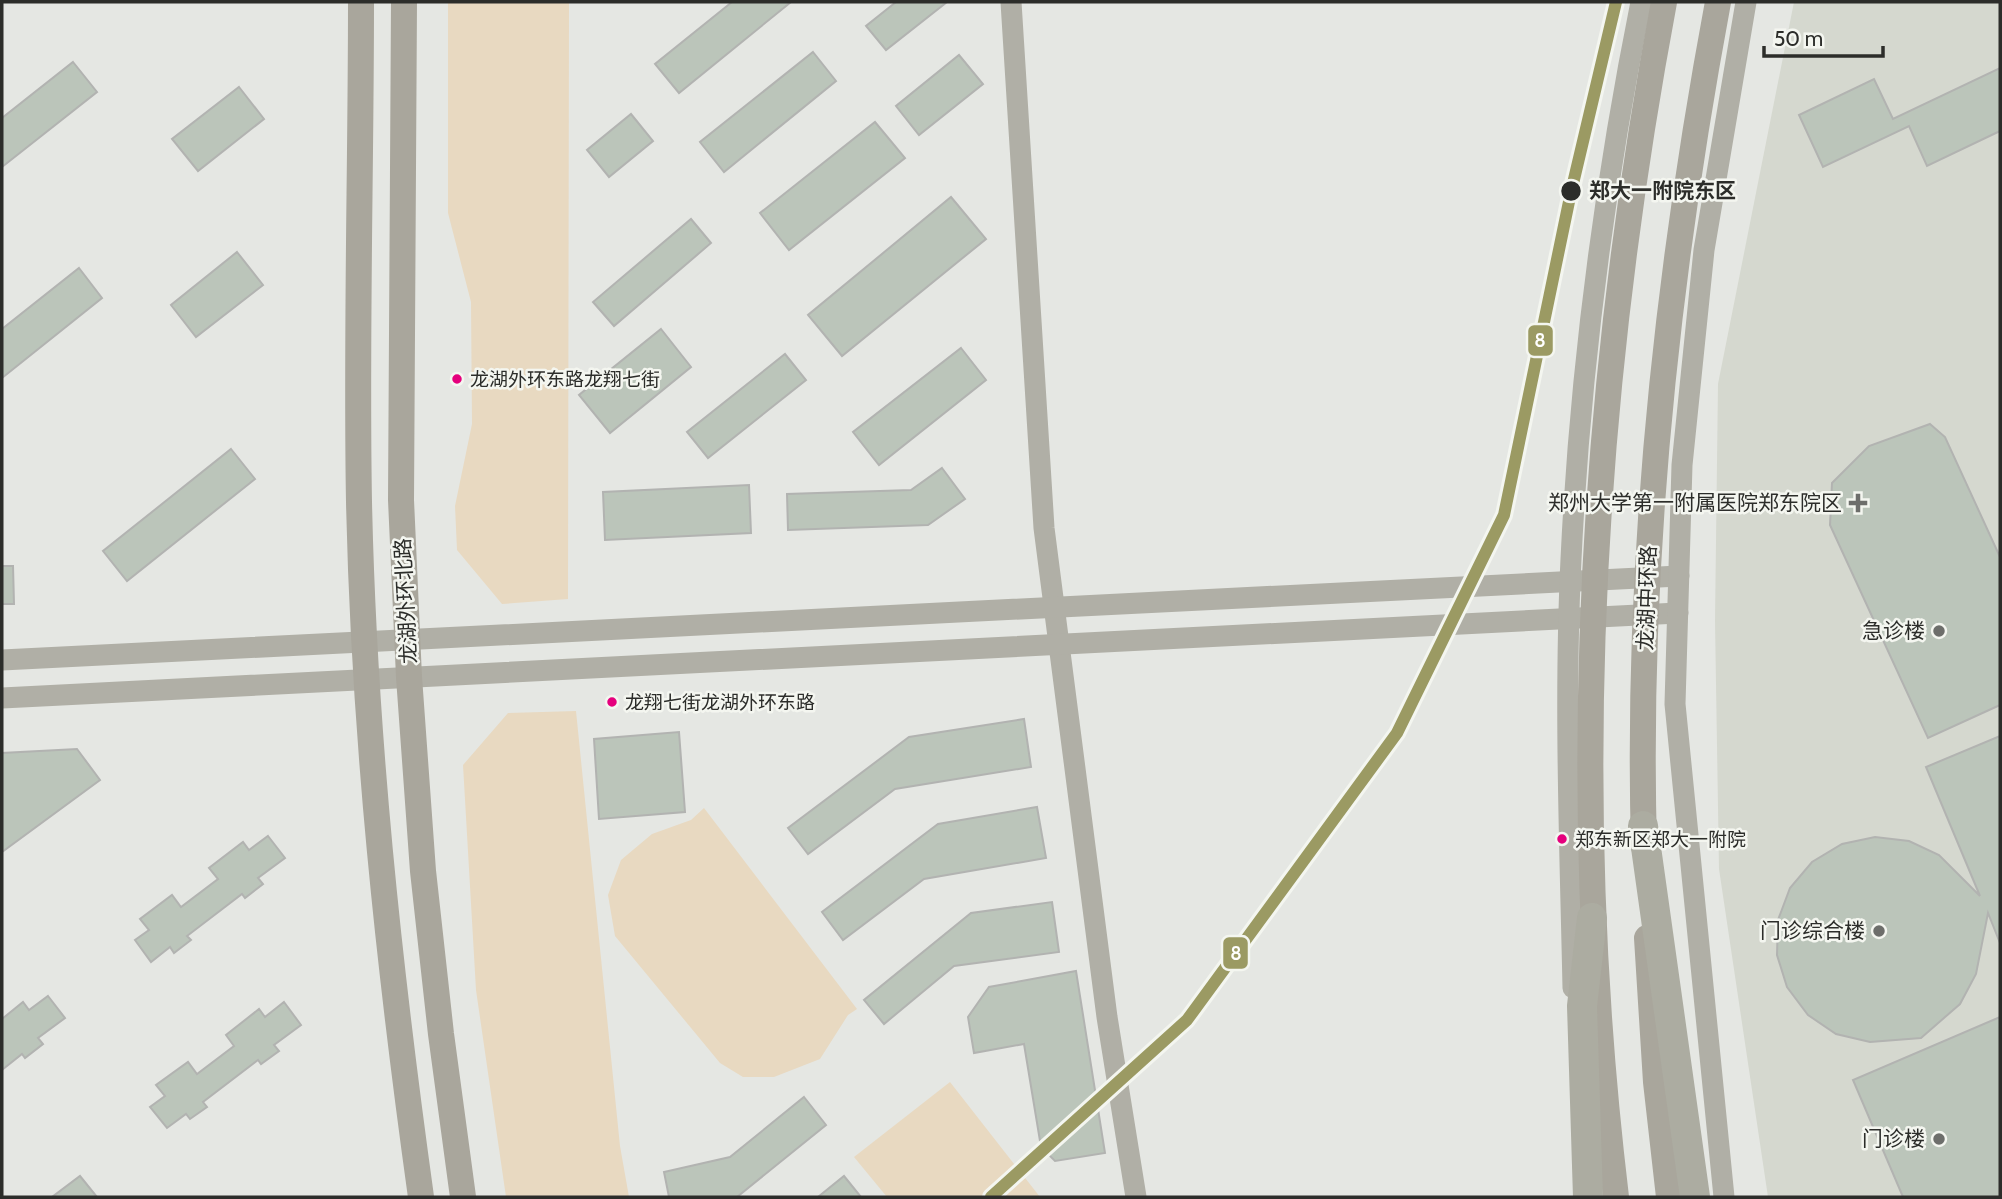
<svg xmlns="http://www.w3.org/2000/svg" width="2002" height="1199" font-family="Cabin,'Noto Sans SC',sans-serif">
<rect width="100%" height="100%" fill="#e5e7e3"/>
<polygon fill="#d5d8cf" points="1794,2 2000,2 2000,1197 1768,1197 1719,869 1715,621 1718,384"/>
<g fill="#e8d9c1">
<polygon points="448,2 569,2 568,599 502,604 457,550 455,506 472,424 471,302 448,213"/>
<polygon points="576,711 620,1146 629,1197 506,1197 476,990 463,765 508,713"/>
<polygon points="704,808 857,1009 848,1015 820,1059 774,1077 743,1077 720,1063 615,936 608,895 621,860 652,834 691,820"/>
<polygon points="950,1082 1040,1197 887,1197 854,1157"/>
</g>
<g fill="#bbc5ba" stroke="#b2b3b1" stroke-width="2">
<polygon points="732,2 791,2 679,93 655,64"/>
<polygon points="896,2 947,2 886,50 866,26"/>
<polygon points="813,52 836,81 724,172 700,142"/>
<polygon points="959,55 983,84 919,135 896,106"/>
<polygon points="73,62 97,92 2,167 2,118"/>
<polygon points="2000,68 2000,131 1927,166 1909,126 1823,167 1799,115 1874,79 1893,119"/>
<polygon points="239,87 264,119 198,171 172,139"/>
<polygon points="631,114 653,141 609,177 587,150"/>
<polygon points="875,122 905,158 789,250 760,213"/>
<polygon points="951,197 986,239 842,356 808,315"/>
<polygon points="691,219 711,243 614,326 593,302"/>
<polygon points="237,252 263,285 196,337 171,305"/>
<polygon points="79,268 102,298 2,378 2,329"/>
<polygon points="661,329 691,367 610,433 579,395"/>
<polygon points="961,348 986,380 879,465 853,432"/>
<polygon points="785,354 806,380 708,458 687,432"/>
<polygon points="1930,424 1945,437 2000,557 2000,705 1928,738 1830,525 1832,483 1869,446"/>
<polygon points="231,449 255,479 127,581 103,551"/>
<polygon points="942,468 965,499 928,525 788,530 787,494 911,490"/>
<polygon points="749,485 751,533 605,540 603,492"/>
<polygon points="2,566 13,566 14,604 2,604"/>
<polygon points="1024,719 1031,767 895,789 808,854 788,828 909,737"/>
<polygon points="679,732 685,812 599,819 594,739"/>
<polygon points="2000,736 2000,943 1988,913 1976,974 1960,1004 1921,1038 1870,1042 1836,1034 1808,1015 1787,987 1777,955 1778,920 1790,888 1812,862 1842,844 1875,837 1909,841 1939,855 1980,896 1926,767"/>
<polygon points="77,749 100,780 2,852 2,753"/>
<polygon points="1037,807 1046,858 924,879 843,940 822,912 938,824"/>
<polygon points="268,836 285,858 258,878 263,884 245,898 242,894 187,936 191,940 174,953 170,947 151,962 135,940 149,930 140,919 172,895 181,907 218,879 209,868 243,842 249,850"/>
<polygon points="1052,902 1059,952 954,966 884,1024 864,1000 971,913"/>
<polygon points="1076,971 1105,1153 1055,1161 1041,1147 1024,1044 974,1053 968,1017 989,987"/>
<polygon points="48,996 65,1018 38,1038 43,1044 25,1058 22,1054 2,1070 2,1019 23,1002 29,1010"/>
<polygon points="284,1002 301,1025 274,1045 279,1051 261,1064 258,1060 203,1102 207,1107 190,1119 186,1114 167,1128 150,1107 165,1096 156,1085 188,1062 197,1074 234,1046 226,1035 259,1009 265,1017"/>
<polygon points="2000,1017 2000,1197 1903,1197 1853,1080"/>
<polygon points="804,1097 826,1125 737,1197 669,1197 664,1172 730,1157"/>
<polygon points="80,1176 97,1197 52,1197"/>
<polygon points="844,1176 861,1197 818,1197"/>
</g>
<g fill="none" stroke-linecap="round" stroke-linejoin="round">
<g stroke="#b0afa6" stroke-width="21">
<polyline points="1011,2 1044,528 1107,1017 1136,1197"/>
<polyline points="2,660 1679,576"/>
<polyline points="2,698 1678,613"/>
<path d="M1573,988c-3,-142 -9,-286 -2,-429 9,-188 33,-373 70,-557"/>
<polyline points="1724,1197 1675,704 1682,465 1704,250 1746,2"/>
</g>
<g stroke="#a9a69c" stroke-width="26">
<path d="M361,2c0,166 -5,333 -2,500 5,233 30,465 62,695"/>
<polyline points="404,2 401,500 409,677 423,871 441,1034 463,1197"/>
<path d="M1644,847c-8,-284 22,-567 74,-845"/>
<polyline points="1647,938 1656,1082 1669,1197"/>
<path d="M1616,1197c-48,-398 -26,-802 48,-1195"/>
</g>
<g stroke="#acaca1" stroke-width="30">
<polyline points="1643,826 1695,1197"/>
<polyline points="1588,1197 1582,1006 1592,918"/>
</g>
<defs>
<polyline id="metro-1" points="991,1197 1187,1020 1397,733 1504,515 1571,192 1616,2"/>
</defs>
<use href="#metro-1" stroke="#f4f6f0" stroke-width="18"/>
<use href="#metro-1" stroke="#9b9a63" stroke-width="12"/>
</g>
<circle fill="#2c2d2a" stroke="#f4f6f0" stroke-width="2.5" cx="1571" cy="191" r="11"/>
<g fill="#e5007d" stroke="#f4f6f0" stroke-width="2.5">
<circle cx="457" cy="379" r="6"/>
<circle cx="612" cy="702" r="6"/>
<circle cx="1562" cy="839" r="6"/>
</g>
<g fill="#6d6e6b" stroke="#f4f6f0" stroke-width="2.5">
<path d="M1854.5 492.5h7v7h7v7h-7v7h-7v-7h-7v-7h7z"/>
<circle cx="1939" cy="631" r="7"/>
<circle cx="1879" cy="931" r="7"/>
<circle cx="1939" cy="1139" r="7"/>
</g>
<g text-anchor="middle" stroke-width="5" stroke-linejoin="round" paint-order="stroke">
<g font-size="19" fill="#2c2d2a" stroke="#f4f6f0" text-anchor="start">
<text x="470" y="386">龙湖外环东路龙翔七街</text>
<text x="625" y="709">龙翔七街龙湖外环东路</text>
<text x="1575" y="846">郑东新区郑大一附院</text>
</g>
<g font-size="21" font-weight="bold" fill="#2c2d2a" stroke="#f4f6f0" text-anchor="start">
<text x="1589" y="198">郑大一附院东区</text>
</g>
<g font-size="21" fill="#2c2d2a" stroke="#f4f6f0" text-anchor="end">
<text x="1842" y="510">郑州大学第一附属医院郑东院区</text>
<text x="1925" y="638">急诊楼</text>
<text x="1865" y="938">门诊综合楼</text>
<text x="1925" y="1146">门诊楼</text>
</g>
<g font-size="21" fill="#2c2d2a" stroke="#f4f6f0">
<text transform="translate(1647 598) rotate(-88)" y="7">龙湖中环路</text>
<text transform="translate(406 601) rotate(-93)" y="7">龙湖外环北路</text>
</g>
</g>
<g stroke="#f4f6f0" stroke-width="2.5">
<rect x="1527" y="324" width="27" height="33" rx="7" fill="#9b9a63"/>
<rect x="1222" y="936" width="27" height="34" rx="7" fill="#9b9a63"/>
</g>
<g font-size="19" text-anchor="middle" font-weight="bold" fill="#fff">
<text x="1540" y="347">8</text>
<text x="1236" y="960">8</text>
</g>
<rect width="2002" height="1199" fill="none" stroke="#2c2d2a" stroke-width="7"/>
<path d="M1764 46v10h119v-10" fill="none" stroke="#2c2d2a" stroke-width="3.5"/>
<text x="1774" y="46" font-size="21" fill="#2c2d2a" stroke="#f4f6f0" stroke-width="5" paint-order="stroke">50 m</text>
</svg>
